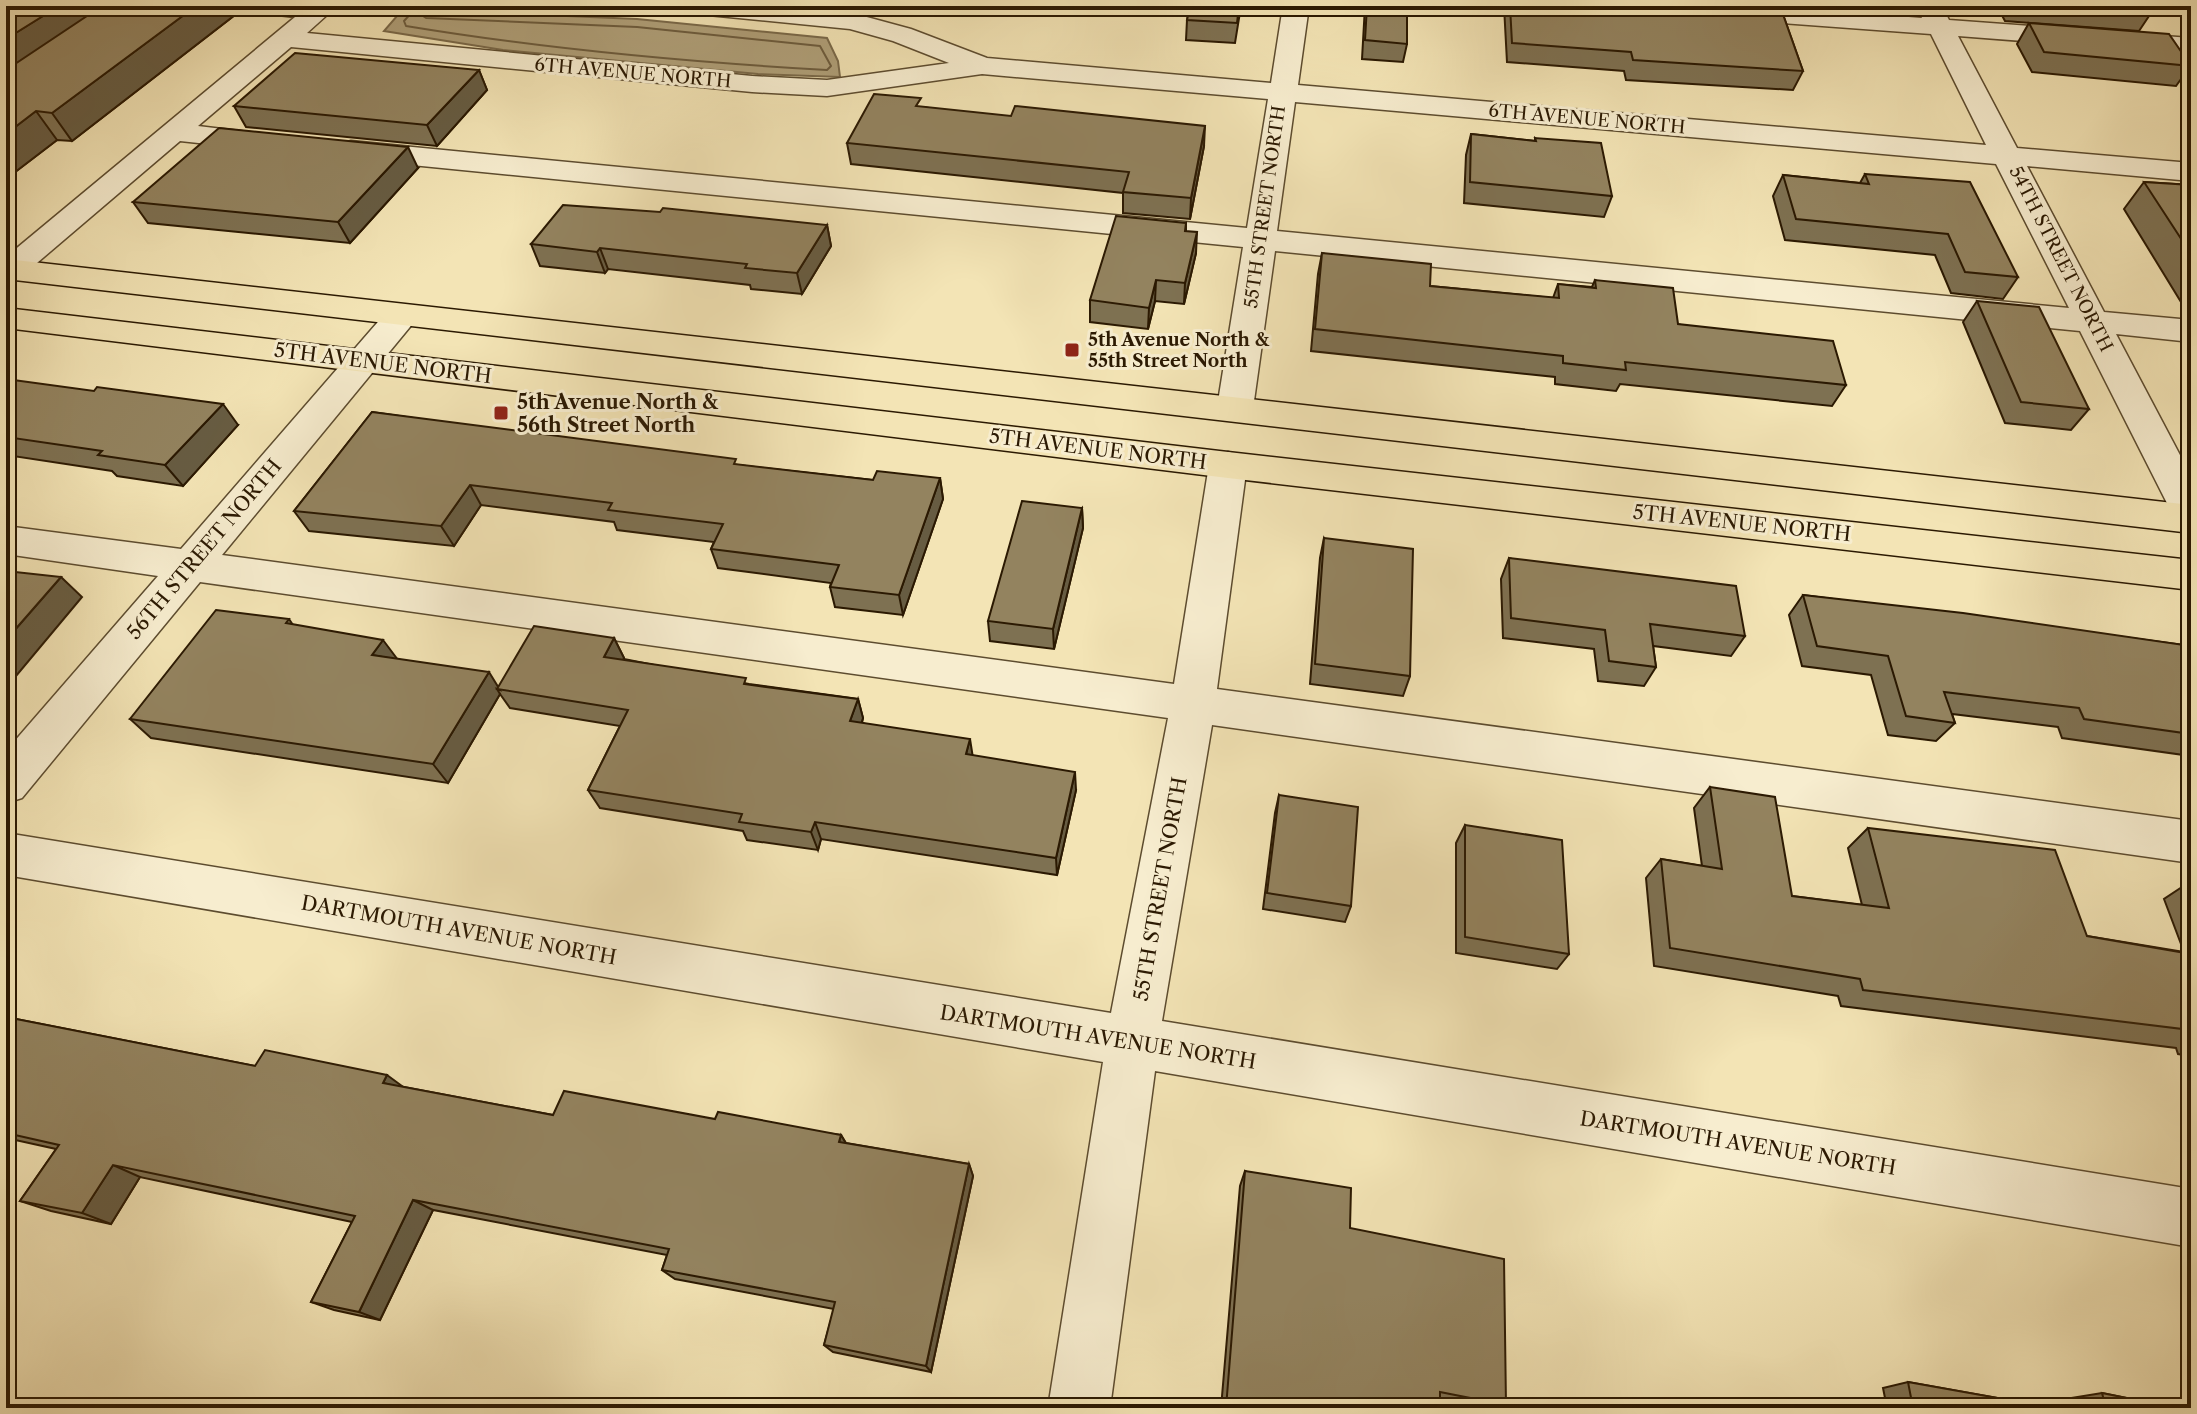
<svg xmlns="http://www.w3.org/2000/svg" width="2197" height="1414" font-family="'Libre Caslon Text',serif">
<rect width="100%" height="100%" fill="#f3e4b5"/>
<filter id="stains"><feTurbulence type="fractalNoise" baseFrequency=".0025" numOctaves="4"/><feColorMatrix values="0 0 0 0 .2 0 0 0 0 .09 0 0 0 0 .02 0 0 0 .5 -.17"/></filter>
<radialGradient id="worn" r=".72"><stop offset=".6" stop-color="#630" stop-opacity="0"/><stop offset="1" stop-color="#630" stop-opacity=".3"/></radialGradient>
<polygon fill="#af9f78" stroke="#7a6949" stroke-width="2" points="403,9 637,19 827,38 838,61 840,77 758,74 503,50 384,31"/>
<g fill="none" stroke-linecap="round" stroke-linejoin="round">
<path stroke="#6d5c3d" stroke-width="2" d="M414,10l12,8 211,9 183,19 11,20 -4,4c-141,-8 -282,-21 -421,-44l-2,-5z"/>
<defs>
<g id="minor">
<path d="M240,6h97l-30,27 445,43 75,4 122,-17 -56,-22 -43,-12 -152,-15 -9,-3 -4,-5h92l75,7 59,16 76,29 284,25 12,-77h26l-11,79 688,60 -55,-111 -273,-20 -9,-3 -4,-5h115l162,12 -6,-12h26l7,14 242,18v16l-233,-18 59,112 174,15v18l-164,-15 77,146 87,8v22l-75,-8 75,142v51l-14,-4 -5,-10 -92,-182 -805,-80 -22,157 -5,8 -13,4 -13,-4 -5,-8 26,-161 -892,-88 -10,-3 -5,-6 5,-6 10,-3 896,87 21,-129 -286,-25 -155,22 -75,-4 -461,-45 -93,79 83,10 4,6 -4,6 -10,3 -91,-10 -163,139 -11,3v-26l289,-240 -51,-6zM1295,102l701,62 73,144 -792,-77z"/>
<polygon points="402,305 414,308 419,315 414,322 222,555 1174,684 1209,465 1215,456 1228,452 1241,456 1247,465 1217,689 2191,821 2191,863 1212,725 1162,1021 2191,1189 2191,1247 1155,1071 1110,1408 1048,1408 1103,1062 6,875 6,833 1111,1013 1168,718 200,582 22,798 6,803 6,751 158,576 6,554 6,526 181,549 390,308"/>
</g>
<g id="major">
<polygon points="6,259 2191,505 2191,533 6,279"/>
<polygon points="6,308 1228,452 2191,560 2191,590 1228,478 6,328"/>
</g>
</defs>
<use href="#minor" stroke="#5d4c2f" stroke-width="3"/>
<use href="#major" stroke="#2b1902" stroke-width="3"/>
<use href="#minor" fill="#f7edcf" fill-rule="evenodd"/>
<use href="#major" fill="#f3e4b5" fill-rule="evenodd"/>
</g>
<g fill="#7e7152" stroke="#2b1902" stroke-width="2">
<polygon points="6,6 239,6 240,11 72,141 57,140 6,179"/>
<polygon points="1190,6 1241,6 1235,43 1186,40 1187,20"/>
<polygon points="1365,6 1407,6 1407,44 1403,62 1362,59"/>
<polygon points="1504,6 1780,6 1803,71 1793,90 1626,80 1624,71 1507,62"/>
<polygon points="1997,6 2146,6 2151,13 2139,31 2005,21"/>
<polygon points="2029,23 2191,65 2176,86 2032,72 2017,44"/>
<polygon points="479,70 487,90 437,146 246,127 234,106"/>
<polygon points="922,107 1204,146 1190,219 1123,213 1123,193 851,164 847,143"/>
<polygon points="1471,134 1535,141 1535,138 1612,196 1604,217 1464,203 1466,155"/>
<polygon points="418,168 350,243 148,223 133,202"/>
<polygon points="1865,174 2018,277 2003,299 1951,293 1935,255 1785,240 1773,196 1783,175 1860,183"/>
<polygon points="2144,182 2191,185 2191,303 2181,302 2124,209"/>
<polygon points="1186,223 1186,231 1196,253 1184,304 1155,301 1148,329 1090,322 1090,300"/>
<polygon points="827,225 831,246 802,294 751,289 750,285 608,269 605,273 540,266 531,244"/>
<polygon points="1322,253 1430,286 1553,298 1558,284 1592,287 1595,280 1678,324 1846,385 1832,406 1620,384 1616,391 1555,384 1555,377 1311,351 1318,274"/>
<polygon points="1977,301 2089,409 2071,430 2005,423 1963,322"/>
<polygon points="6,379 238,425 183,486 117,476 112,471 6,455"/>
<polygon points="372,412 738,465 873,480 940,478 943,499 903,615 835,607 830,587 831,583 718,568 711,549 714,542 617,530 614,522 481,505 454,546 309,531 294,511"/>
<polygon points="1082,508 1083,528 1054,649 990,641 988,621"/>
<polygon points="1324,538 1410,676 1403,696 1310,684 1320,558"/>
<polygon points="1509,558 1745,636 1731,656 1653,646 1656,667 1644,686 1598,681 1594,649 1503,638 1501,579"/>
<polygon points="1803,595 2191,646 2191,756 2062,738 2058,727 1952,714 1955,723 1936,741 1888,735 1871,675 1802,666 1789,615"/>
<polygon points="289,619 293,625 397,659 498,687 614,638 624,658 624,659 749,684 858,699 863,718 862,723 972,756 1076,790 1057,875 821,839 818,850 747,840 743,831 600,808 588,790 620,726 510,708 500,694 448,783 151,738 130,719"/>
<polygon points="1710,787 1792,896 1862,905 1848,848 1868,828 2087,936 2184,952 2164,899 2191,881 2191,1056 2178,1054 2176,1048 1841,1006 1838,996 1654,966 1646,878 1661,859 1702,866 1694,808"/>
<polygon points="1279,795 1351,906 1345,922 1263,909 1275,813"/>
<polygon points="1465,825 1569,954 1557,969 1456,953 1456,843"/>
<polygon points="6,1014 16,1019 255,1066 404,1087 553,1115 715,1119 841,1135 846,1143 969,1164 973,1176 931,1372 833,1352 824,1345 834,1309 675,1279 662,1270 667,1255 433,1210 380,1320 334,1310 311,1302 352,1222 140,1177 111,1224 51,1211 20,1201 56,1149 6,1138"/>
<polygon points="1245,1171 1350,1228 1506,1405 1500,1408 1471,1408 1440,1402 1440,1408 1221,1408 1240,1186"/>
<polygon points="1908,1382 2054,1408 1887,1408 1883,1388"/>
<polygon points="2102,1393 2176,1408 2074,1408 2071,1398"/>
</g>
<g fill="#675c42" stroke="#2b1902" stroke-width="2">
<polygon points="59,6 120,6 6,80 6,39"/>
<polygon points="196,6 239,6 240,11 72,141 52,113"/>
<polygon points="479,70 487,90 437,146 427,125"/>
<polygon points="36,111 57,140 6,179 6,134"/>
<polygon points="1205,126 1204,146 1190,219 1191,198"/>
<polygon points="408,147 418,168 350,243 338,222"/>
<polygon points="827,225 831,246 802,294 797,273"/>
<polygon points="1197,232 1196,253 1184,304 1185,283"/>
<polygon points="600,248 608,269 605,273 597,252"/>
<polygon points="1156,280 1155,301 1148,329 1149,308"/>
<polygon points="223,404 238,425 183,486 165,465"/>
<polygon points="940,478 943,499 903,615 899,595"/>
<polygon points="470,485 481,505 454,546 441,526"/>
<polygon points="1082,508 1083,528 1054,649 1053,629"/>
<polygon points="61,577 82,597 6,688 6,640"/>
<polygon points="614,638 624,658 615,676 604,657"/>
<polygon points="383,640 398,660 372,655"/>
<polygon points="489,672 500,690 497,689 500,694 448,783 433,764"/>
<polygon points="858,699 863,718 856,740 850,721"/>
<polygon points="970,739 973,758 966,754"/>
<polygon points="1075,772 1076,790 1057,875 1056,858"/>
<polygon points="815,822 821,839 818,850 811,832"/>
<polygon points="387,1075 406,1089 383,1083"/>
<polygon points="841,1135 848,1147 839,1142"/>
<polygon points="969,1164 973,1176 931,1372 926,1366"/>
<polygon points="113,1165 140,1177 111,1224 82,1213"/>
<polygon points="413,1200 433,1210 380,1320 359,1312"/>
</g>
<g fill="#93835f" stroke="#2b1902" stroke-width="2">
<polygon points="6,6 59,6 6,39"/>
<polygon points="102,6 196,6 52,113 36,111 6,134 6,70"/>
<polygon points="1190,6 1239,6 1237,23 1187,20"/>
<polygon points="1367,6 1407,6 1407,44 1365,40"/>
<polygon points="1510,6 1780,6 1803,71 1633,60 1631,52 1512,43"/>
<polygon points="2052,6 2146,6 2151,13"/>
<polygon points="2029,23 2169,34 2191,66 2044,52"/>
<polygon points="295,53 479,70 427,125 234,106"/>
<polygon points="874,94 921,98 916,106 1011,116 1015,106 1205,126 1191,198 1123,192 1129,172 847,143"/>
<polygon points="219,128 408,147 338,222 133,202"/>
<polygon points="1471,134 1536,141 1535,138 1601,143 1612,196 1470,182"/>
<polygon points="1865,174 1970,182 2018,277 1965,272 1948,234 1796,219 1783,175 1869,184"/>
<polygon points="2144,182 2191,185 2191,254"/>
<polygon points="563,205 660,212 663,208 827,225 797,273 745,268 747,264 600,248 597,252 531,244"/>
<polygon points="1116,216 1186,223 1185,231 1197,232 1185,283 1156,280 1149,308 1090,300"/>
<polygon points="1322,253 1431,264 1430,286 1559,298 1558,284 1596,288 1595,280 1673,288 1678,324 1833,341 1846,385 1625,362 1626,370 1563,363 1563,356 1315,329"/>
<polygon points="1977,301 2039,307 2089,409 2021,402"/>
<polygon points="6,379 94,391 97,387 223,404 165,465 98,455 102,451 6,437"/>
<polygon points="372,412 736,459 734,464 873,480 877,471 940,478 899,595 830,587 839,565 711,549 723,524 608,510 612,503 470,485 441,526 294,511"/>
<polygon points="1022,501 1082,508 1053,629 988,621"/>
<polygon points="1324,538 1413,549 1410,676 1315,664"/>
<polygon points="1509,558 1736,586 1745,636 1650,624 1656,667 1609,661 1605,630 1511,618"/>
<polygon points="6,571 61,577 6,640"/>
<polygon points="1803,595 1963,613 2191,646 2191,734 2084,719 2079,708 1944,692 1955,723 1906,716 1888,656 1817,646"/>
<polygon points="216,610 289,619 286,623 383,640 372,655 489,672 433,764 130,719"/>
<polygon points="534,626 614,638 604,657 746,678 744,684 858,699 850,721 970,739 966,754 1075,772 1056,858 815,822 811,832 739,822 742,814 588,790 628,710 497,689"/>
<polygon points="1710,787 1775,797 1792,896 1889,908 1868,828 2055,850 2087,936 2191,954 2191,1030 1863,990 1860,979 1670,948 1661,859 1722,869"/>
<polygon points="1279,795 1358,807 1351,906 1267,893"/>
<polygon points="1465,825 1562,840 1569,954 1465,937"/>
<polygon points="6,1017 255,1066 265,1050 387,1075 383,1083 553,1115 564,1091 715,1119 718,1112 841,1135 839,1142 969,1164 926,1366 824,1345 835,1302 662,1270 669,1249 413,1200 359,1312 311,1302 355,1216 113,1165 82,1213 20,1201 59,1145 6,1133"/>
<polygon points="1245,1171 1351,1188 1350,1228 1504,1259 1506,1405 1440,1392 1440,1408 1226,1408"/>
<polygon points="1908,1382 2054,1408 1913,1408"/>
<polygon points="2102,1393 2176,1408 2106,1408"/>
</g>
<g fill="#8f2418" stroke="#f7edcf" stroke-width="3">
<rect x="1064" y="342" width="16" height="16" rx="4"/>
<rect x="493" y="405" width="16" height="16" rx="4"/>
</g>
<g text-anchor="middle" stroke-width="6" stroke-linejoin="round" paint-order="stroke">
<g font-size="18" fill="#2b1902" stroke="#f7edcf">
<text transform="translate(633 73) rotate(5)" y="6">6TH AVENUE NORTH</text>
<text transform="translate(1587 119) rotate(5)" y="6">6TH AVENUE NORTH</text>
<text transform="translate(1265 207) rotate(-82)" y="6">55TH STREET NORTH</text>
<text transform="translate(2061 259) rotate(63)" y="6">54TH STREET NORTH</text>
</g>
<g font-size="18" font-weight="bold" fill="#2b1902" stroke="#f7edcf" text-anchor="start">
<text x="1088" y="346">5th Avenue North &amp;<tspan x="1088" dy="21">55th Street North</tspan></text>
</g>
<g font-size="20" fill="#2b1902" stroke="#f7edcf">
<text transform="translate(383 363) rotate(7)" y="7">5TH AVENUE NORTH</text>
<text transform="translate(1098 449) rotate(7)" y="7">5TH AVENUE NORTH</text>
<text transform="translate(1742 523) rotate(6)" y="7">5TH AVENUE NORTH</text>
<text transform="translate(204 549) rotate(-50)" y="7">56TH STREET NORTH</text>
<text transform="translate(1160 889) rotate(-80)" y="7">55TH STREET NORTH</text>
<text transform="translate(459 930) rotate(10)" y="7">DARTMOUTH AVENUE NORTH</text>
<text transform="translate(1098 1037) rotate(9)" y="7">DARTMOUTH AVENUE NORTH</text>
<text transform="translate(1738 1143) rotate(9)" y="7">DARTMOUTH AVENUE NORTH</text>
</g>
<g font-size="20" font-weight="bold" fill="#2b1902" stroke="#f7edcf" text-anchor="start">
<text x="517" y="409">5th Avenue North &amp;<tspan x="517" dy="23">56th Street North</tspan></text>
</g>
</g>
<rect width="2197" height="1414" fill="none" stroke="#f3e4b5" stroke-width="32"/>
<rect x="8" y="8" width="2181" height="1398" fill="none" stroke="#2b1902" stroke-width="4"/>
<rect x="16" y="16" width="2165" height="1382" fill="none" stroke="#2b1902" stroke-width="2"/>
<rect width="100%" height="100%" filter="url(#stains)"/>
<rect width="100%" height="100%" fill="url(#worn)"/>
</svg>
